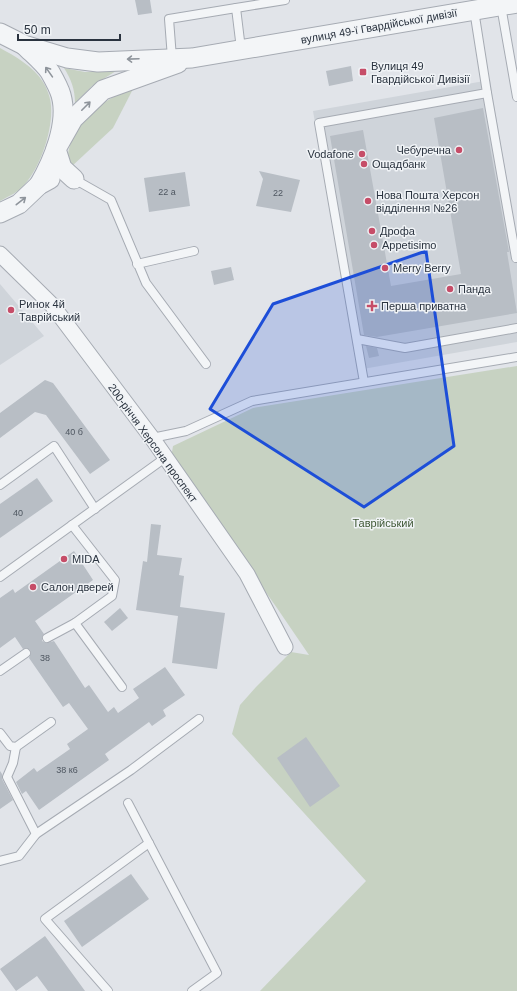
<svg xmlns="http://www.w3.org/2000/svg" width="517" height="991" font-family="Arial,sans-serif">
<rect width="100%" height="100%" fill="#e1e4e9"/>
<g fill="#cfd4da">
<polygon points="490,80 517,240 517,342 357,370 313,111"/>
<polygon points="0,284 44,336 0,365"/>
</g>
<g fill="#c7d2c2">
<path d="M0,48c15,8 34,19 43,34 4,6 8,17 8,24 2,23 -10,60 -26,78 -6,8 -16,12 -25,17z"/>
<path d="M64,68l21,4 31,-1 -24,15 -17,17c0,-14 -4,-24 -11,-35z"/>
<path d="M133,89l-20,39 -42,39c-5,-10 -3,-17 1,-27 11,-25 35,-43 61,-51z"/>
<polygon points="517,366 517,991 260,991 366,881 232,734 240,705 256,687 291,652 309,655 277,608 171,458 173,446 253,408"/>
</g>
<g fill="#b8bec5">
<polygon points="135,0 150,0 152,13 138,15"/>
<polygon points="351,66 353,81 329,86 326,71"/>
<polygon points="483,108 509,252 507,252 517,313 377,337 364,335 330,136 363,130 391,286 461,274 434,118"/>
<polygon points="259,171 300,180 291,212 256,206 263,179"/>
<polygon points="185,172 190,206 149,212 144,178"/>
<polygon points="231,267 234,280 214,285 211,271"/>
<polygon points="366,346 377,348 379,356 369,358"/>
<polygon points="45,380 53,383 110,460 90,474 46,415 35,412 0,438 0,413"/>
<polygon points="37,478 53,501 0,538 0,504"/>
<polygon points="151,524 161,525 157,555 182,558 179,575 184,576 180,607 225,613 217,669 172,663 178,616 136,610 143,561 147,562"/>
<polygon points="74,551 93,580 35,621 44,634 42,637 42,641 47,643 54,641 85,688 89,685 108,712 114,707 118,713 139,698 133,689 165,667 185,695 163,710 166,716 152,726 149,722 105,754 109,760 39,810 26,791 22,794 16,782 34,768 37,772 70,749 67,744 88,729 69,703 63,707 29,658 31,653 30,650 26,648 23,649 15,637 0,648 0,598 13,589 15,593"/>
<polygon points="120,608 128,618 112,631 104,622"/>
<polygon points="306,737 340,786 310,807 277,758"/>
<polygon points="0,771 2,774 2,779 13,800 0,809"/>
<polygon points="131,874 149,899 82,947 64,921"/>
<polygon points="45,936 85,991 48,991 37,976 16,991 0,969"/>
</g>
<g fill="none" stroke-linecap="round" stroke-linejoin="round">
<defs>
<g id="service">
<polyline points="501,6 517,97"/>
<polyline points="236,8 285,0"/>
<polyline points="172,58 169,19 236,8 241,49"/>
<polyline points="487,93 516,258"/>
<polyline points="74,179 111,200 146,283 206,364"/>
<polyline points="137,264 194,251"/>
<polyline points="357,339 405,348 517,328"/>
<polyline points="364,382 319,123 487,93 474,10"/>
<polyline points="152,438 186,431 252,401 517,357"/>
<polyline points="0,485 54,446 95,509"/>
<polyline points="72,525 115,580 112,596 75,623 122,687"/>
<polyline points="0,577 165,458"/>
<polyline points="47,638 75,623"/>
<polyline points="0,671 26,653"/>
<polyline points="0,733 10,746 16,747 51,722"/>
<polyline points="16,747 13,763 7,777 36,834 131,770 199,719"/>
<polyline points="128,803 217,973 192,991"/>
<polyline points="0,861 19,856 36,834"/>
<polyline points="108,991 45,919 149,843"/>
</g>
<polyline id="minor" points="0,254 52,305 152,438 247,574 285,647"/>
<g id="tertiary">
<polyline points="0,33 24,45 67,58 98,62 192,58 517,3"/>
<path d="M25,46c8,8 19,17 25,26 4,7 9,16 11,23 8,28 -8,66 -22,90"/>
<polyline points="74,179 62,168 56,149 73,119 103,90 178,63"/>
<polyline points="0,213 19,204 39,185 50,179"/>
</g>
</defs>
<use href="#service" stroke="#a6abb3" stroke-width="10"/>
<use href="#minor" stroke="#a6abb3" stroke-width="17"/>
<use href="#tertiary" stroke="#a6abb3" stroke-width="21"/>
<use href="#service" stroke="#f3f5f7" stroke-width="8"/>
<use href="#minor" stroke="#f3f5f7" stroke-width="15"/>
<use href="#tertiary" stroke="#f3f5f7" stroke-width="19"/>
</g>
<defs><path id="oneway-shaft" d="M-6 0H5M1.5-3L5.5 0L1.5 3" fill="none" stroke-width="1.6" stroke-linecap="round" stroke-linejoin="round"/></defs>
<g stroke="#8e949b">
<use href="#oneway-shaft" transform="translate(133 59) rotate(178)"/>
<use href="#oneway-shaft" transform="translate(49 72) rotate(-125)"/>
<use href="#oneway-shaft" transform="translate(86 106) rotate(-45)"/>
<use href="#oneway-shaft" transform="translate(21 201) rotate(-38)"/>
</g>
<path fill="#1d4ed8" fill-opacity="0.2" stroke="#1d4ed8" stroke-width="3" stroke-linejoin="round" d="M426,251l28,195 -90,61 -154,-98 63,-105z"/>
<g fill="#c64d68" stroke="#f0f3f6" stroke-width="1.5">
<rect x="359" y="68" width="8" height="8" rx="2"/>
<circle cx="459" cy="150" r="4"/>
<circle cx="362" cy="154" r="4"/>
<circle cx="364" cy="164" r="4"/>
<circle cx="368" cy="201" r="4"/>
<circle cx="372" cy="231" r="4"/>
<circle cx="374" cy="245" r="4"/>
<circle cx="385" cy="268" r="4"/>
<circle cx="450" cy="289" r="4"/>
<path d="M370 300h4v4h4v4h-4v4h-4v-4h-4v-4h4z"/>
<circle cx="11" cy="310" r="4"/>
<circle cx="64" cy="559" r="4"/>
<circle cx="33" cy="587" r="4"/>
</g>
<g text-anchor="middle" stroke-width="3" stroke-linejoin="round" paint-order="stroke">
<g font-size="9" fill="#4e5660">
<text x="167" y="195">22 а</text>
<text x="278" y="196">22</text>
<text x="74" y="435">40 б</text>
<text x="18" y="516">40</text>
<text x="45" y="661">38</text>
<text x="67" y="773">38 к6</text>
</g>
<g font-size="11" fill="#2a333f" stroke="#f0f3f6">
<text transform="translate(379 26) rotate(-10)" y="4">вулиця 49-ї Гвардійської дивізії</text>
<text transform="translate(153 443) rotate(54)" y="4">200-річчя Херсона проспект</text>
</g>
<g font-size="11" fill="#2a333f" stroke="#f0f3f6" text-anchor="start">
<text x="371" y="70">Вулиця 49<tspan x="371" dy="13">Гвардійської Дивізії</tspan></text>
<text x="451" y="154" text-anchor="end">Чебуречна</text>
<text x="354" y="158" text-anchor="end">Vodafone</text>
<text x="372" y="168">Ощадбанк</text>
<text x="376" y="199">Нова Пошта Херсон<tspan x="376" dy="13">відділення №26</tspan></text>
<text x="380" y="235">Дрофа</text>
<text x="382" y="249">Appetisimo</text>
<text x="393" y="272">Merry Berry</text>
<text x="458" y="293">Панда</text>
<text x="19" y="308">Ринок 4й<tspan x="19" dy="13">Таврійський</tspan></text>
<text x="381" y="310">Перша приватна</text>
<text x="72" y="563">MIDA</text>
<text x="41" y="591">Салон дверей</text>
</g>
<g font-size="11" fill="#415a38" stroke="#f0f3f6">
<text x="383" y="527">Таврійський</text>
</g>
</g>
<path d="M18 34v6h102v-6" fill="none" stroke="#2a333f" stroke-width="2"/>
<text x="24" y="34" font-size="12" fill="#2a333f" stroke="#f0f3f6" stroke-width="3" paint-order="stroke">50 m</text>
</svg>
